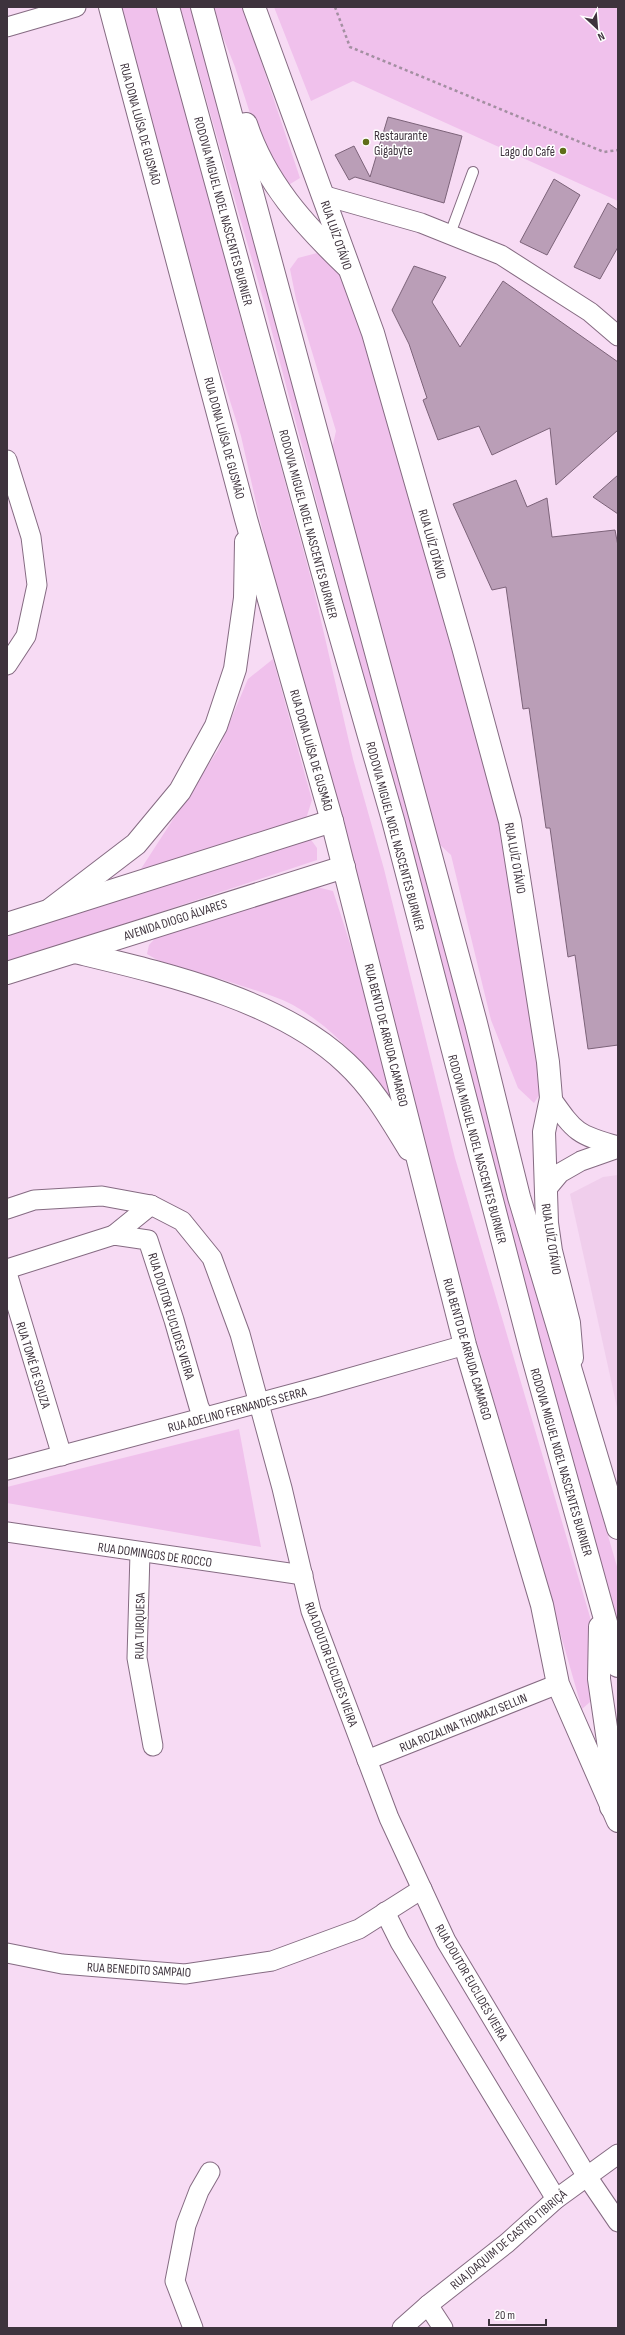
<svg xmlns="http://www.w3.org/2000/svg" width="625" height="2335" font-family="'Sofia Sans Condensed',sans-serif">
<rect width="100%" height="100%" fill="#f7dbf4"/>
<polygon fill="#f0ceec" points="618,1175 618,1412 570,1194 603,1177"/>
<g fill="#f0c1ec">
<polygon points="121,7 157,7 313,586 353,759 384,869 455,1158 590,1617 593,1662 590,1702 582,1709 443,1223 397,1033 355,870 281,613 241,436 209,334"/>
<polygon points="180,7 193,7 236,156 264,280 562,1377 618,1570 618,1627 556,1408 264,302"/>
<polygon points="211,7 243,7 300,178 282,189 258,138 235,67"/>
<polygon points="274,7 618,7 618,201 353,81 311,101"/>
<polygon points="317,253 340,274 371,357 497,815 520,928 542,1091 534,1103 518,1088 491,1020 451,855 438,843 413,744 378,627 331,453 336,431 296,299 290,269 298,258"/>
<polygon points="273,659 312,800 305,822 137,875 218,750 248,679"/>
<polygon points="309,837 317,848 317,860 7,963 7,933"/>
<path d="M304,884l29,7 39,120 34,114c-31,-46 -63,-92 -113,-120 -19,-10 -43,-16 -63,-23 -29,-10 -56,-11 -83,-28l2,-9 10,-11z"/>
<polygon points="239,1429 261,1547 7,1503 7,1487"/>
</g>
<g fill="#ba9eb7" stroke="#7c6379">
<polygon points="388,117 462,136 444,203 355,177 349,180 335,155 354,146 370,177"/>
<polygon points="554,179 580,195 547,255 520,242"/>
<polygon points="608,203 618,210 618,247 600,279 574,267"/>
<polygon points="414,266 446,277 432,302 460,347 503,281 618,362 618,430 556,485 550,428 492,455 479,426 438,440 423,400 427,398 409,344 392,310"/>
<polygon points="618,475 618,514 593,497"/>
<polygon points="516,480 527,507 547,498 552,537 615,530 618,546 618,1045 588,1049 575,955 568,957 550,828 546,828 529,708 523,709 506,587 492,590 453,504"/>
</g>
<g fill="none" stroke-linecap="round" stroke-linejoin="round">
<defs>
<polyline id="lane" points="450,234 473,172"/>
<g id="street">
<polyline points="7,27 76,7"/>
<polyline points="322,195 421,223 501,255 590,312 618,336"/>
<polyline points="7,460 31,537 37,585 26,636 7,665"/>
<path d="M551,1098c24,34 26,37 67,48"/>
<polyline points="545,1191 560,1173 581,1161 618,1148"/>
<polyline points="7,1209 34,1200 102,1196 151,1205 182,1221 212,1258 240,1334 282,1488 311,1611 389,1818 446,1941 586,2175 618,2222"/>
<polyline points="114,1235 151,1205"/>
<polyline points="7,1269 114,1235 148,1240 174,1320 199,1407 204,1417"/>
<polyline points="7,1273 62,1456"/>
<polyline points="7,1470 318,1387 465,1345"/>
<polyline points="7,1532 303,1575"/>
<polyline points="140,1553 137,1658 153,1746"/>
<polyline points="367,1760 558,1684"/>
<polyline points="385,1912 400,1942 556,2199"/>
<polyline points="7,1953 62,1964 185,1974 272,1961 359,1929 422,1889"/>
<polyline points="428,2305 443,2328"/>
<polyline points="193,2328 175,2281 186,2225 199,2191 210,2172"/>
<polyline points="402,2328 428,2305 507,2243 556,2199 618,2154"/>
</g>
<g id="secondary">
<polyline points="110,7 246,519 332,821 465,1345 542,1605 558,1684 618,1821"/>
<polyline points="254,7 373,333 463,647 510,821 548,1062 551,1098 544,1132 547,1223 551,1251 569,1323 572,1358"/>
<polyline points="51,909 136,844 180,791 216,726 235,669 245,598 246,542"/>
<polyline points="7,924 332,821"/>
<path d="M75,952c87,21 204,47 271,111 27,25 44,55 63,86"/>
<polyline points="7,973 344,867"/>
</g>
<g id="highway">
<polyline points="168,7 331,603 393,820 532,1354 618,1666"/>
<polyline points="202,7 476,1023 519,1197 618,1528"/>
<path d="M246,124c19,58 58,101 101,142"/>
<polyline points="600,1627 599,1679 609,1748 611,1807"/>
</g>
</defs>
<use href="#lane" stroke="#856b82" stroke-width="12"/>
<use href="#street" stroke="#856b82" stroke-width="21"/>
<use href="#secondary" stroke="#856b82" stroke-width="24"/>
<use href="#highway" stroke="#856b82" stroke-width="24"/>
<polyline stroke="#a38fa1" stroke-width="2.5" stroke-dasharray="3 3" stroke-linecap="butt" points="335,7 350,47 604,152 618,150"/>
<use href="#lane" stroke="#fff" stroke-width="10"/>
<use href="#street" stroke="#fff" stroke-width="19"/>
<use href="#secondary" stroke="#fff" stroke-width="22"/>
<use href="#highway" stroke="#fff" stroke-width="22"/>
</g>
<g fill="#5f6e19" stroke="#fff" stroke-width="1.5">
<circle cx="366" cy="142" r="4"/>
<circle cx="563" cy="151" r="4"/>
</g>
<g text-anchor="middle" stroke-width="3" stroke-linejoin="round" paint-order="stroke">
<g font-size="13" fill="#3e333d" stroke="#fff">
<text transform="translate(141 124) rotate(75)" y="5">RUA DONA LUÍSA DE GUSMÃO</text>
<text transform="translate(224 211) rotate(75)" y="5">RODOVIA MIGUEL NOEL NASCENTES BURNIER</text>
<text transform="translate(337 235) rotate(71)" y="5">RUA LUÍZ OTÁVIO</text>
<text transform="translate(225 438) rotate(75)" y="5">RUA DONA LUÍSA DE GUSMÃO</text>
<text transform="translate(309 524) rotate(75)" y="5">RODOVIA MIGUEL NOEL NASCENTES BURNIER</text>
<text transform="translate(433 544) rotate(74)" y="5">RUA LUÍZ OTÁVIO</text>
<text transform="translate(312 750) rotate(74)" y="5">RUA DONA LUÍSA DE GUSMÃO</text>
<text transform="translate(396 836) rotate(75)" y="5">RODOVIA MIGUEL NOEL NASCENTES BURNIER</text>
<text transform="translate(516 858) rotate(80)" y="5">RUA LUÍZ OTÁVIO</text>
<text transform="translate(175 919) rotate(-18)" y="5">AVENIDA DIOGO ÁLVARES</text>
<text transform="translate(387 1035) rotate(76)" y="5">RUA BENTO DE ARRUDA CAMARGO</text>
<text transform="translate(478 1149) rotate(75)" y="5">RODOVIA MIGUEL NOEL NASCENTES BURNIER</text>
<text transform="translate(552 1239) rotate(81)" y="5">RUA LUÍZ OTÁVIO</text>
<text transform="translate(172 1316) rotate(73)" y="5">RUA DOUTOR EUCLIDES VIEIRA</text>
<text transform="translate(468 1349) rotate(74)" y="5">RUA BENTO DE ARRUDA CAMARGO</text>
<text transform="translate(34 1365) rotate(73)" y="5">RUA TOMÉ DE SOUZA</text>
<text transform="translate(237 1409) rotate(-15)" y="5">RUA ADELINO FERNANDES SERRA</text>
<text transform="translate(562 1462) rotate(74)" y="5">RODOVIA MIGUEL NOEL NASCENTES BURNIER</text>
<text transform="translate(155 1554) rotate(8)" y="5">RUA DOMINGOS DE ROCCO</text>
<text transform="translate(139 1626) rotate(-89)" y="5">RUA TURQUESA</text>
<text transform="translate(332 1664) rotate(70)" y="5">RUA DOUTOR EUCLIDES VIEIRA</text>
<text transform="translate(463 1722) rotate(-22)" y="5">RUA ROZALINA THOMAZI SELLIN</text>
<text transform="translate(139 1969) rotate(3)" y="5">RUA BENEDITO SAMPAIO</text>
<text transform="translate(472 1982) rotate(60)" y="5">RUA DOUTOR EUCLIDES VIEIRA</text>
<text transform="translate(508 2239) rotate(-40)" y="5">RUA JOAQUIM DE CASTRO TIBIRIÇÁ</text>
</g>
<g font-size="13" fill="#3e333d" stroke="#fff" text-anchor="start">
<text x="374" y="140">Restaurante<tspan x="374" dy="15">Gigabyte</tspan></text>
<text x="555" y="156" text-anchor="end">Lago do Café</text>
</g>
</g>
<rect width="625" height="2335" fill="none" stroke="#3e333d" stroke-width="16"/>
<g transform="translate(597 28) rotate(154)" stroke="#ffffff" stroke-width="3" paint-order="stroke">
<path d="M0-3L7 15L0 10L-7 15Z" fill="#3e333d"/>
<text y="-6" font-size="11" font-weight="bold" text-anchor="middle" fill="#3e333d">N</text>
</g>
<path d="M489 2319v6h57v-6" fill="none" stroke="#3e333d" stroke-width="2"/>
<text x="495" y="2319" font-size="12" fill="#3e333d" stroke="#ffffff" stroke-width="3" paint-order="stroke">20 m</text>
</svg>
